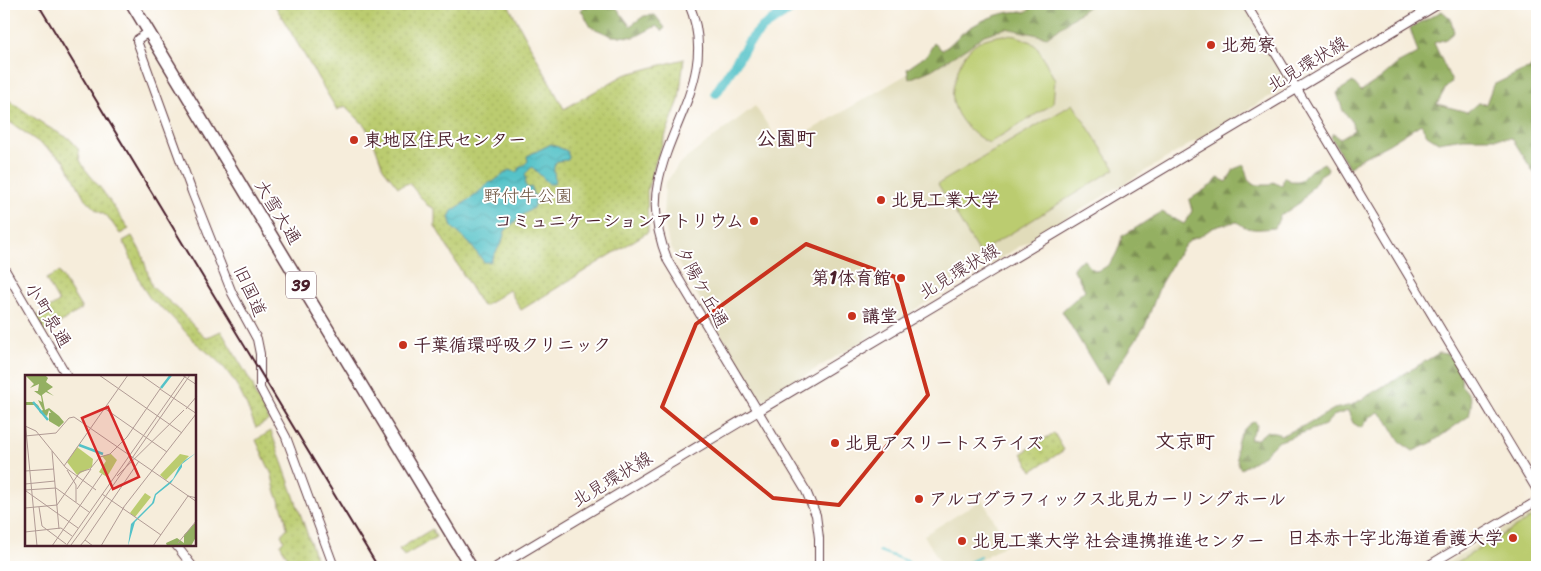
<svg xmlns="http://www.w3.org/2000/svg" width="1541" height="571" font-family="Sriracha,'Klee One',sans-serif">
<defs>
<pattern id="forest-firs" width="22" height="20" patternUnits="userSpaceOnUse" patternTransform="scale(1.25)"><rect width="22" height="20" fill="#94b062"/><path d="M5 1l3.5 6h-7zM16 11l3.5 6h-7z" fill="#7b8f51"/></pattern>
<pattern id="park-dots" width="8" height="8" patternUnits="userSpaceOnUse" patternTransform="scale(1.25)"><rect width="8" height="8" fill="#bbcc6f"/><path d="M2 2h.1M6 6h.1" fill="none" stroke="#a2af60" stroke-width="1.8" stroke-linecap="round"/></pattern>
<pattern id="water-waves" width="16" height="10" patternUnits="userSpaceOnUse" patternTransform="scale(1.25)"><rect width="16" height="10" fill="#54c2c8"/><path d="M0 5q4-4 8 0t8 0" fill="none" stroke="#4ba6ac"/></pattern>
</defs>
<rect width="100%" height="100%" fill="#fff"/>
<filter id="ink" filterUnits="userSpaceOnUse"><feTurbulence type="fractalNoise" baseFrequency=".02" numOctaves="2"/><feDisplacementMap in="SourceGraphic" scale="10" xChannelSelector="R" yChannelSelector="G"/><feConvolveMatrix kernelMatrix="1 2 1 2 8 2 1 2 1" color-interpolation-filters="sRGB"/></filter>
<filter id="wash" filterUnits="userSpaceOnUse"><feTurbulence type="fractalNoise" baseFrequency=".0096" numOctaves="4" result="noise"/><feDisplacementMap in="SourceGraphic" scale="20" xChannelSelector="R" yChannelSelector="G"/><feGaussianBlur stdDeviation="1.12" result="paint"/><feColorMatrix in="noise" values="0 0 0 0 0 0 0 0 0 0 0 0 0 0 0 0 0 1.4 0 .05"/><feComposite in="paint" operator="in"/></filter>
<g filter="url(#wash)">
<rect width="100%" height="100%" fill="#f6eddb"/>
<g fill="#e1dcba">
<polygon points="1034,4 1243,4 1286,75 1282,89 764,400 758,396 676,259 668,240 663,216 665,184 679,164 755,106 782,147 935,58 1021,13"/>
<polygon points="982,500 1008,543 969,567 943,567 924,535"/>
<polygon points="1537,509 1537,567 1439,567"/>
</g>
<g fill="url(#forest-firs)" stroke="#6f6846">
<polygon points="587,4 614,4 630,26 644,16 655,15 665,28 662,31 656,26 635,37 612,36 591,27 581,10"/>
<path d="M1037,4h52l1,1 -43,32 -41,-9 -22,7 -17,13 -36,22 -22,9 -2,-10 20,-14 7,-12 8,7c8,-4 12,-10 18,-15 17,-14 44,-26 66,-23z"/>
<polygon points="1442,11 1450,18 1454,32 1446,39 1434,43 1452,82 1445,89 1437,104 1467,112 1478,103 1486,104 1493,85 1522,71 1529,69 1537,60 1537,173 1534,173 1512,138 1463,138 1438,142 1427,135 1421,124 1389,144 1358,160 1349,168 1331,137 1334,133 1339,139 1354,130 1351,120 1343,111 1337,93 1340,90 1353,82 1361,91 1381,78 1397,64 1418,53 1410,28"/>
<path d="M1324,163l4,5 -1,3 -8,5 -4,7 -14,19 -21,14 -5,12c-13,1 -28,4 -37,-6l-9,1 -17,5 -11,8 -9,3 -6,5 -9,12 -16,27 -16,43 -39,58 -44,-73 23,-21 -11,-20 -1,-2 5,-6 6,-2 6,7 6,4c17,-4 22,-19 26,-35 14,-7 26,-17 40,-24l22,12 8,-13 -3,-11 24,-16 5,-6 9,4 7,-13 10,-4 4,15 6,5h16l3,-3 9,4 2,-9 6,4h10l11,-11z"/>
<path d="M1439,353l9,1c9,10 15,17 13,31 11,12 12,15 8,31l-38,27 -18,8 -13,-9 -13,-22 -8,-8 -9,5 -9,11 -8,-5 -5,-12 -15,5 -8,9 -48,17 -13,13 -23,14c-10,-16 -4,-40 14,-48l2,5 -6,9 -1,5 7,-1 10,-8 15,4 26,-11 26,-15 18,-4z"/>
</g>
<g fill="url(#park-dots)" stroke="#82764d">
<polygon points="274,4 508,4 564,109 624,75 684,59 679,100 656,160 647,191 648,232 521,310 509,290 484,306 481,305 435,226 435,209 427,205 409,183 398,187 383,168 373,140 365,126 345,106 337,110"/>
<polygon points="4,97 48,127 70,139 78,148 80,160 85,169 102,190 129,229 120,234 108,217 95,209 85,199 64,160 4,118"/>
<path d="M132,236l10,18 10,33 26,22 27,29 16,-7 32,54 2,10 14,25 -13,8c-8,-19 -16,-41 -30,-58 -9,-11 -20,-19 -31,-28 -9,-9 -17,-19 -26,-28 -7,-7 -13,-8 -20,-17 -12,-17 -16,-38 -26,-56z"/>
<polygon points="59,272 82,309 42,334 33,318 59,302 46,279"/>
<polygon points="271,431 319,567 293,567 280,544 284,540 281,535 287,528 284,513 275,490 272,475 256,440"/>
<polygon points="1054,433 1064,450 1032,471 1022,453"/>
<polygon points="432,529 436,537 404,556 399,549"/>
</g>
<g fill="#bbcc6f" stroke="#82764d">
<path d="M1004,35l13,1 14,6 7,6 17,32 -2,24 -64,39c-19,-9 -40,-31 -36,-54 1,-7 4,-13 5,-19 3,-10 10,-22 20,-28 8,-4 17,-6 26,-7z"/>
<polygon points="1073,104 1115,169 979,253 938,184"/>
<polygon points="1537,514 1537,567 1449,567"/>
</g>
<path fill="url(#water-waves)" stroke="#4f707a" d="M551,144l16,7 2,6 -1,3 -11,1c-7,8 0,14 -3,23h-5l-17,-17 -7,7 1,4 -1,7 3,3 4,-1v7l5,2 -4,12 -12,8 -16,15 -3,11 -12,20h-6l-15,-19 -17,-16 -3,-10 3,-6 21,-14 17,-15h3l16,-12 8,2 2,-4 6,-4 3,-3 -1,-5z"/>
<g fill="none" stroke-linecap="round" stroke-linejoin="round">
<g stroke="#54c2c8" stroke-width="2">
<polyline points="879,551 907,561 913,567"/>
<polyline points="959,567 980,557"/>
</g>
<polyline stroke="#54c2c8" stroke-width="10" points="716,93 749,42 763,27 798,4"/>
</g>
</g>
<g filter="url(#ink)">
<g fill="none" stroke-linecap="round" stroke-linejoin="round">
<defs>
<g id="minor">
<path d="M689,4c29,69 -19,116 -31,179 -6,27 0,53 10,78l138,230 10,24 3,23v29"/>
<polyline points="1246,4 1537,490"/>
<polyline points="149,32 138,39 137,41 192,192 232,293 257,339 260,354 260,388 286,437 334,567"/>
<polyline points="4,268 67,376"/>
<polyline points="176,545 193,567"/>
<polyline points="1426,567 1537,501"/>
</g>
<polyline id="major" points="497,567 1438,4"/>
<polyline id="highway" points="132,4 471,567"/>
</defs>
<use href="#minor" stroke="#643e45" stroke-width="10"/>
<use href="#major" stroke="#643e45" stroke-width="11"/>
<use href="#highway" stroke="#643e45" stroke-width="14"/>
<use href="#minor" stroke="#fff" stroke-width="8"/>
<use href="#major" stroke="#fff" stroke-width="9"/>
<use href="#highway" stroke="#fff" stroke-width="11"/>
<polyline stroke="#4a1f2b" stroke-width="2" points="38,4 378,567"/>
</g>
</g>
<path fill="none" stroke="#c8321e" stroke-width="4" stroke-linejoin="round" d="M806,244l89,33 33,118 -89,110 -66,-7 -111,-91 34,-83z"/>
<g fill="#c8321e" stroke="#fff" stroke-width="2">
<circle cx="1211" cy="45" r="5"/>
<circle cx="354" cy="140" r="5"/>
<circle cx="881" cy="200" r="5"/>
<circle cx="754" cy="221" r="5"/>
<circle cx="901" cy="278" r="5"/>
<circle cx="852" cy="316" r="5"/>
<circle cx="403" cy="345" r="5"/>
<circle cx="835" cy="443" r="5"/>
<circle cx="919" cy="499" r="5"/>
<circle cx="1513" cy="538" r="5"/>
<circle cx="962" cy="541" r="5"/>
</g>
<g text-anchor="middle" stroke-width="4" stroke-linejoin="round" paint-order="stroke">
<rect fill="#fff" stroke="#80626b" stroke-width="1" x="286" y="271.5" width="30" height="27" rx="4"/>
<g font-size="16" font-weight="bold" fill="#4a1f2b">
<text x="301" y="291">39</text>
</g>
<g font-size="18" font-weight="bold" fill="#4a1f2b" stroke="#fff" text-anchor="start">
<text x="1221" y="51">北苑寮</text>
<text x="364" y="146">東地区住民センター</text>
<text x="891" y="206">北見工業大学</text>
<text x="744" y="227" text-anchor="end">コミュニケーションアトリウム</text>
<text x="891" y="284" text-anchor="end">第1体育館</text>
<text x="862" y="322">講堂</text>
<text x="413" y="351">千葉循環呼吸クリニック</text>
<text x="845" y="449">北見アスリートステイズ</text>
<text x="929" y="505">アルゴグラフィックス北見カーリングホール</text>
<text x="1503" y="544" text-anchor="end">日本赤十字北海道看護大学</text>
<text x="972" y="547">北見工業大学 社会連携推進センター</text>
</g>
<g font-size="18" fill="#4a1f2b" stroke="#fff">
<text transform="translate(1307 64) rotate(-31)" y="6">北見環状線</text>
<text transform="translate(278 212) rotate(59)" y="6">大雪大通</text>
<text transform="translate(959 271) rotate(-31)" y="6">北見環状線</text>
<text transform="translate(702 287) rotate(61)" y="6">夕陽ケ丘通</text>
<text transform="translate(250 291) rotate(65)" y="6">旧国道</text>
<text transform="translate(48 315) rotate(59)" y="6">小町泉通</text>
<text transform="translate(612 479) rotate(-31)" y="6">北見環状線</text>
</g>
<g font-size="18" fill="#6c533f" stroke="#fff">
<text x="528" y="202">野付牛公園</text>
</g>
<g font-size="20" font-weight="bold" fill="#4a1f2b" stroke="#fff">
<text x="786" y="145">公園町</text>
<text x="1185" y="448">文京町</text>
</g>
</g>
<g transform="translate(25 375)">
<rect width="171" height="171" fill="#f6eddb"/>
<path d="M0,0h20l3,3 -2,4 7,5 -6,4 7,5 -8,-4 -4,3 3,15 4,-2 10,8 5,6 -5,5 -10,-6v-8h2l-2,-3 -2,6 -7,-3 -3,-8h-12v-3h8l5,3 3,6 2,-1 -5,-10 4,2 -1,-6 -7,-5h4l1,-7 -9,4 4,-4zM171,147v15l-5,9h-24l-1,-3 11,-5 7,5v-8z" fill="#94b062"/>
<path d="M86,79l6,6 -10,17 -8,-5 7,-11 -4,-5zM155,79l9,2 -23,24 -6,-5zM120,118l6,4 -16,20 -5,-4z" fill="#bbcc6f"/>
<path d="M52,72l16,12 -1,8 -15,8 -10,-13z" fill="#bbcc6f"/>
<path d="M171,78l-14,11v3l-11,16 -15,12 -2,8 -19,19 -7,24 3,-22 21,-21 3,-9 18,-15 6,-12 5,-6z" fill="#54c2c8"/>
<path fill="none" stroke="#54c2c8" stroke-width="2.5" d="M136,13l10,-13M8,27l15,18M54,70l24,9"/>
<path fill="none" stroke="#b19b95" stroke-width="1" d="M74,0l83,58M116,0l20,14M157,0l15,10M79,33l63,44M161,34l11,-13M0,45l12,126M0,51l11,5 30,37 30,22M0,61l31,-3 13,-15 5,-1 77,53M27,76l7,78M39,91l64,-91M42,95l9,15v17M126,95l46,32M0,96l29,-2M92,101l67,-66M0,109l30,-3M52,114l14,-20M0,115l31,-2 33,24M1,116l52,37M77,119l59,41M14,132l3,19 24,18M0,133l32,-3 23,-33 10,-3 10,-12 10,-3 17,-17 33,-48 37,25M98,133l73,-94M57,155l108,-155M0,157l36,-4 11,8M60,165l54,-79M153,168l19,-23M46,170l11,-15M27,171l50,-72M41,171l120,-171M55,171l5,-6 8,6M76,171l23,-39M128,171l35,-50 9,2"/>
<path fill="#d62828" fill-opacity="0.15" stroke="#d62828" stroke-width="2.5" d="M83,32l31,70 -26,12 -31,-71z"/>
<rect width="171" height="171" fill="none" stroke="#4a1f2b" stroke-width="2.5"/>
</g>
<rect width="1541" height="571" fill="none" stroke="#fff" stroke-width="20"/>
</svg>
